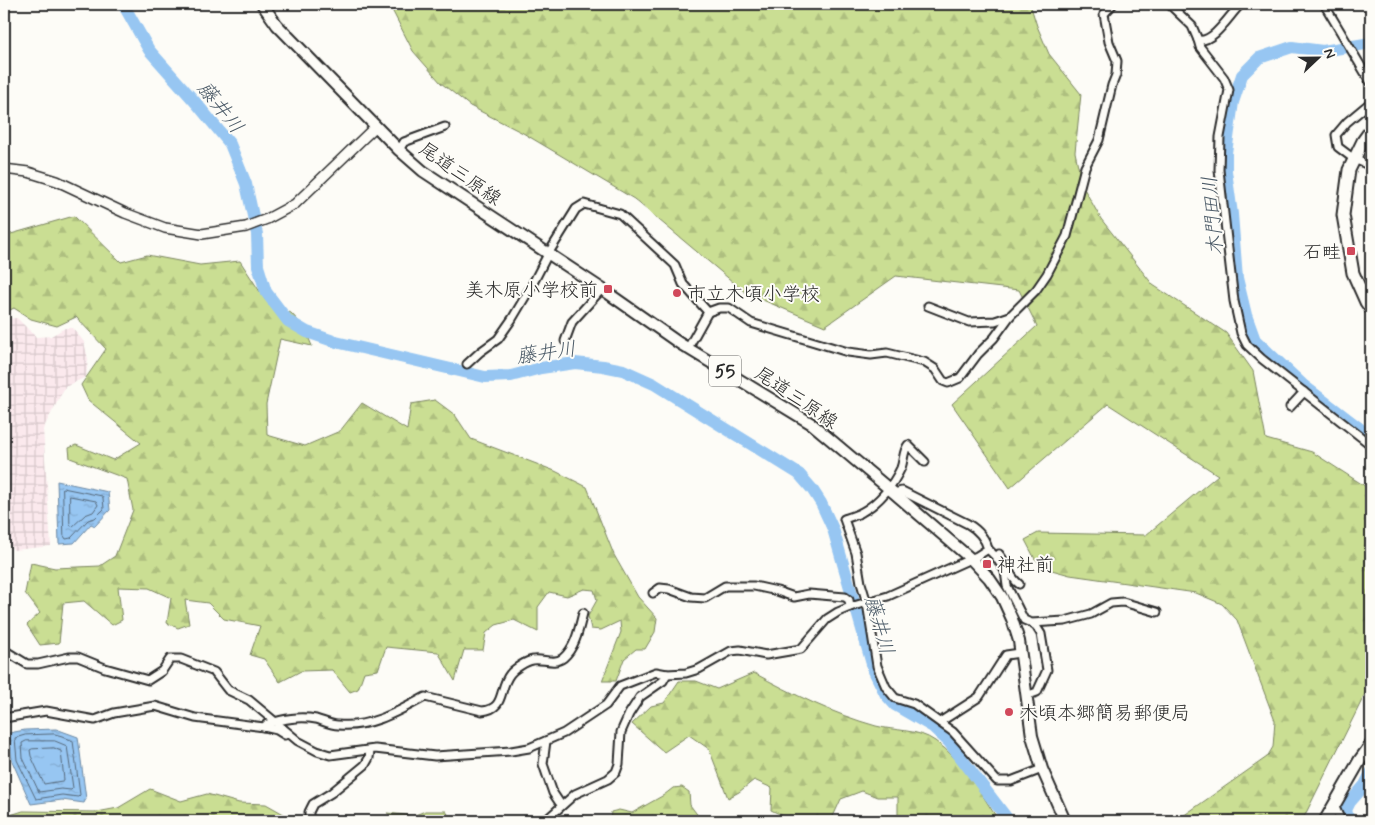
<svg xmlns="http://www.w3.org/2000/svg" width="1375" height="825" font-family="Mynerve,'Klee One',sans-serif">
<defs>
<pattern id="industrial-grid" width="8" height="8" patternUnits="userSpaceOnUse" patternTransform="scale(1.25)"><rect width="8" height="8" fill="#fbe9ed"/><path d="M0 4h8M4 0v8" fill="none" stroke="#d7c8cb"/></pattern>
<pattern id="forest-firs" width="22" height="20" patternUnits="userSpaceOnUse" patternTransform="scale(1.25)"><rect width="22" height="20" fill="#cade93"/><path d="M5 1l3.5 6h-7zM16 11l3.5 6h-7z" fill="#aebf7f"/></pattern>
<pattern id="water-ripples" width="26" height="14" patternUnits="userSpaceOnUse" patternTransform="scale(1.25)"><rect width="26" height="14" fill="#97c6f2"/><path d="M2 4q2-2 4 0t4 0M15 11q2-2 4 0t4 0" fill="none" stroke="#82aad0"/></pattern>
</defs>
<rect width="100%" height="100%" fill="#fdfcf7"/>
<filter id="ink" filterUnits="userSpaceOnUse"><feTurbulence type="fractalNoise" baseFrequency=".02" numOctaves="2"/><feDisplacementMap in="SourceGraphic" scale="10" xChannelSelector="R" yChannelSelector="G"/><feConvolveMatrix kernelMatrix="1 2 1 2 8 2 1 2 1" color-interpolation-filters="sRGB"/></filter>
<g filter="url(#ink)">
<polygon fill="url(#industrial-grid)" points="17,318 36,337 51,336 65,328 73,328 84,342 88,359 86,377 65,387 43,429 51,546 14,550 4,540 4,319"/>
<g fill="url(#forest-firs)" stroke="#7a845f">
<polygon points="389,4 1030,4 1037,26 1049,54 1081,94 1075,152 1082,185 1101,219 1153,285 1226,333 1253,371 1266,439 1312,452 1371,490 1371,682 1302,821 1176,821 1267,757 1273,747 1275,721 1237,620 1222,604 1196,593 1070,575 1048,569 1035,559 1025,540 1038,533 1146,535 1218,475 1108,404 1010,488 952,404 1037,326 1019,290 896,276 825,326 746,293 634,199 523,133 470,106 441,83 413,51"/>
<polygon points="74,216 121,262 147,255 200,265 240,261 266,301 291,313 304,327 312,346 280,339 266,404 267,435 305,446 340,431 362,403 407,430 411,404 435,400 455,415 471,439 555,471 587,487 614,555 638,597 657,618 655,632 645,649 636,649 624,659 616,681 602,681 621,632 620,621 601,630 591,629 588,616 597,600 594,590 584,589 567,596 549,592 538,607 538,632 514,620 496,625 486,633 483,650 464,650 455,681 438,652 386,647 378,670 364,672 358,689 350,692 332,670 301,671 280,682 264,659 250,655 260,626 224,619 208,603 185,600 189,624 178,628 167,623 171,598 149,588 118,587 122,620 112,625 84,601 63,603 59,643 40,645 27,625 40,613 25,593 31,563 55,568 100,566 115,556 133,510 127,479 70,458 69,448 76,445 113,460 141,443 88,400 81,385 106,349 76,317 57,326 31,319 14,308 4,313 4,236"/>
<path d="M754,673c39,21 79,41 122,53 19,5 42,3 59,15 28,19 46,53 64,80h-97l-4,-4v-20h-21l-15,-6 -21,8 -10,22h-37l-23,-11 1,-22 -18,-8 -15,12 -11,6 -19,-49 -20,-14 -25,17 -32,-28 19,-18 13,-3 15,-22h17l21,8z"/>
<polygon points="682,787 689,792 690,805 702,821 610,821 611,812 619,810 632,813 664,795 673,788"/>
<polygon points="150,789 181,801 207,794 239,803 266,804 296,821 4,821 4,817 23,811 97,812 118,808"/>
<polygon points="425,811 446,811 452,821 399,821 387,813 413,816"/>
</g>
<g fill="url(#water-ripples)" stroke="#6c88a2">
<polygon points="57,481 108,492 110,510 95,526 91,524 74,543 59,544"/>
<polygon points="56,729 78,737 86,799 84,803 62,800 31,804 12,761 9,733 25,730"/>
</g>
<g fill="none" stroke-linecap="round" stroke-linejoin="round">
<g stroke="#56697b" stroke-width="1">
<polygon points="63,488 102,496 103,498 104,509 95,518 88,520 71,538 66,539 64,536"/>
<polygon points="70,496 96,501 98,505 93,512 85,515 72,527 70,524"/>
<polygon points="55,734 62,736 73,741 80,795 78,797 62,795 36,799 17,760 15,738 25,735"/>
<polygon points="55,741 67,746 73,788 71,790 61,789 39,792 23,758 22,743 26,741"/>
<polygon points="54,748 61,751 64,780 62,781 44,784 31,756 30,750 32,749"/>
</g>
<g stroke="#97c6f2" stroke-width="12">
<polyline points="123,4 149,50 197,104 230,144 246,184 257,234 258,266 266,292 288,321 307,332 336,342 485,377 511,376 541,368 575,363 603,366 623,370 654,384 799,474 812,489 821,503 833,529 874,671 886,695 895,705 933,727 949,742 1009,821"/>
<polyline points="1371,43 1323,51 1292,47 1259,58 1242,75 1233,102 1226,153 1226,171 1232,214 1237,278 1246,315 1255,340 1303,385 1371,437"/>
<polyline points="1349,821 1346,810 1350,802 1365,785 1371,773"/>
</g>
<defs>
<g id="minor">
<path d="M1169,4l23,22 6,14c16,3 32,-26 43,-36"/>
<polyline points="1324,4 1371,83"/>
<polyline points="1198,40 1200,47 1224,78 1229,90 1220,137 1219,170 1234,301 1241,333 1247,345 1262,359 1371,445"/>
<polyline points="1371,102 1347,122 1336,135 1338,147 1354,159 1371,166"/>
<polyline points="399,150 404,142 445,127"/>
<polyline points="928,306 969,322 995,321 1010,316 1036,290 1047,274 1067,236 1085,167 1099,140 1112,85 1116,75 1117,61 1109,42 1104,14 1113,4"/>
<polyline points="708,312 719,308 729,308 751,323 848,352 871,355 887,353 924,362 935,369 943,381 948,383 960,378 978,354 994,338 1010,316"/>
<polyline points="565,341 572,322 602,289"/>
<polyline points="467,364 480,352 498,339 512,319 531,287 548,254 576,209 584,204 620,214 675,265 683,284 708,312 688,348"/>
<polyline points="1290,407 1304,392"/>
<path d="M925,462l-17,-17c-5,6 -4,15 -7,23 -8,17 -22,35 -39,44 -5,3 -12,5 -18,7l12,34 5,30 6,20 10,63 9,21 9,11 19,6 39,28 44,49h14l31,-12"/>
<polyline points="988,549 996,557 1005,571 1007,586 1024,620 1031,623 1065,621 1091,614 1111,603 1123,602 1157,612"/>
<path d="M999,554c8,9 10,23 20,30"/>
<polyline points="653,593 660,588 669,589 691,597 705,598 725,586 754,586 777,591 794,597 809,594 845,597 849,600 850,607"/>
<path d="M4,650l23,14h11l31,-7h9l27,11 43,12 14,-9 8,-12h11l33,13 14,18 21,10 49,41 19,10 13,4 45,-6 60,7 76,-5 18,-3 35,-15 42,-28 14,-19 36,-14 11,2 19,-1 13,-4 32,-18 9,-1 26,5 35,-6 26,-30 11,-7 12,-5 38,-11 89,-40 11,-7c-3,-12 -10,-19 -20,-25l-66,-33 -8,2"/>
<polyline points="1026,696 1037,692 1047,670 1041,634 1036,626 1031,623"/>
<polyline points="4,718 46,711 95,720 114,713 155,706 195,718 264,727 277,730 285,735"/>
<polyline points="940,722 979,697 1006,655 1020,653"/>
<path d="M264,727l3,-3c17,-5 32,-8 49,-5 7,2 15,6 22,6 32,3 59,-13 87,-28l57,14c24,-2 16,-22 28,-37 4,-5 16,-13 23,-14 9,-2 21,5 30,-2 13,-11 16,-30 20,-45"/>
<polyline points="546,741 543,764 553,793 559,802"/>
<polyline points="1334,805 1341,821"/>
<polyline points="313,821 309,818 309,812 313,804 331,793 365,765 369,758 370,751"/>
<polyline points="545,821 575,794 608,779 616,772 619,764 621,732 629,714 640,697 663,681 667,674"/>
</g>
<polyline id="tertiary" points="4,169 28,172 57,181 125,213 165,228 202,234 246,227 267,219 295,204 376,126"/>
<polyline id="primary" points="262,4 277,25 399,150 423,171 602,289 679,343 812,424 894,493 971,559 989,578 1002,597 1012,619 1019,641 1032,736 1042,769 1065,821"/>
<g id="trunk">
<polyline points="1371,130 1363,141 1349,170 1343,215 1353,273 1366,302 1371,309"/>
<polyline points="1325,821 1360,760 1371,745"/>
</g>
</defs>
<use href="#minor" stroke="#2b2b2b" stroke-width="11"/>
<use href="#tertiary" stroke="#2b2b2b" stroke-width="12"/>
<use href="#primary" stroke="#2b2b2b" stroke-width="14"/>
<use href="#trunk" stroke="#2b2b2b" stroke-width="15"/>
<use href="#minor" stroke="#fdfcf7" stroke-width="7"/>
<use href="#tertiary" stroke="#fdfcf7" stroke-width="9"/>
<use href="#primary" stroke="#fdfcf7" stroke-width="10"/>
<use href="#trunk" stroke="#fdfcf7" stroke-width="11"/>
</g>
</g>
<g fill="#d1495b" stroke="#fdfcf7" stroke-width="2">
<rect x="1346" y="246" width="10" height="10" rx="2.5"/>
<rect x="603" y="284" width="10" height="10" rx="2.5"/>
<circle cx="677" cy="293" r="5"/>
<rect x="982" y="559" width="10" height="10" rx="2.5"/>
<circle cx="1009" cy="712" r="5"/>
</g>
<g text-anchor="middle" stroke-width="4" stroke-linejoin="round" paint-order="stroke">
<rect fill="#fdfcf7" stroke="#6a6a68" stroke-width="1" x="709" y="355.5" width="32" height="31" rx="4"/>
<g font-size="18" font-weight="bold" fill="#2b2b2b">
<text x="725" y="377">55</text>
</g>
<g font-size="19" fill="#2b2b2b" stroke="#fdfcf7">
<text transform="translate(461 173) rotate(35)" y="7">尾道三原線</text>
<text transform="translate(797 397) rotate(34)" y="7">尾道三原線</text>
</g>
<g font-size="19" fill="#2b2b2b" stroke="#fdfcf7" text-anchor="start">
<text x="1341" y="258" text-anchor="end">石畦</text>
<text x="598" y="296" text-anchor="end">美木原小学校前</text>
<text x="687" y="300">市立木頃小学校</text>
<text x="997" y="571">神社前</text>
<text x="1019" y="719">木頃本郷簡易郵便局</text>
</g>
<g font-size="20" font-style="italic" fill="#4b5a67" stroke="#fdfcf7">
<text transform="translate(221 107) rotate(51)" y="7">藤井川</text>
<text transform="translate(1212 216) rotate(-95)" y="7">木門田川</text>
<text transform="translate(546 352) rotate(-8)" y="7">藤井川</text>
<text transform="translate(880 625) rotate(74)" y="7">藤井川</text>
</g>
</g>
<rect width="1375" height="825" fill="none" stroke="#fdfcf7" stroke-width="20"/>
<rect x="10" y="10" width="1355" height="805" fill="none" stroke="#2b2b2b" stroke-width="2" filter="url(#ink)"/>
<g transform="translate(1318 58) rotate(68)" stroke="#fdfcf7" stroke-width="4" paint-order="stroke">
<path d="M0-4L9 19L0 12L-9 19Z" fill="#2b2b2b"/>
<text y="-8" font-size="14" font-weight="bold" text-anchor="middle" fill="#2b2b2b">N</text>
</g>
</svg>
